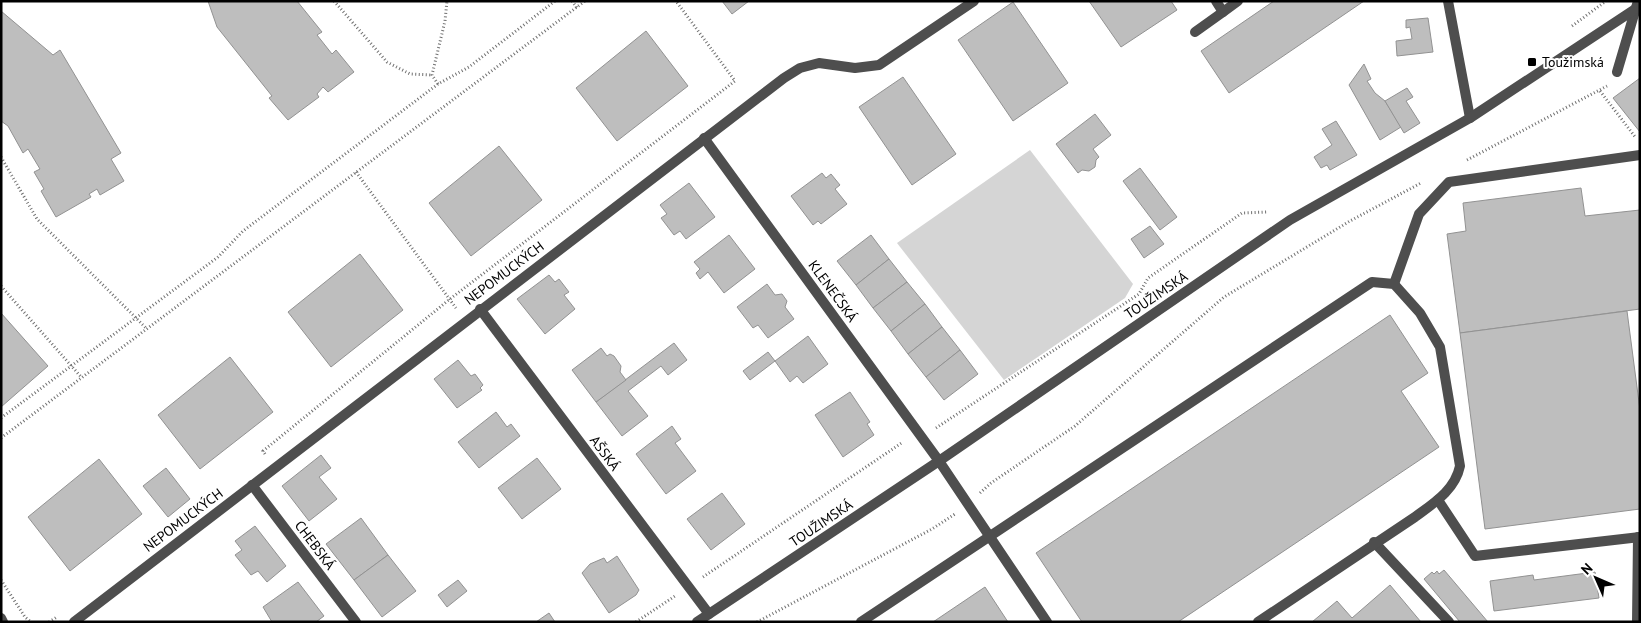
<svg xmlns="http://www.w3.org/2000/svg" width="1641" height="623" font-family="'PT Sans',sans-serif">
<rect width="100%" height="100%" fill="#fff"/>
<polygon fill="#d5d5d5" points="1030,150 1133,284 1125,298 1004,380 897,243"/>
<g fill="#bebebe" stroke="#929292">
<polygon points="208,1 297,1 322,32 317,35 332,54 336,50 354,72 328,92 323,87 317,94 319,97 288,120 269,98 272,96 217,27"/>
<polygon points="722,1 749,1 732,14"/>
<polygon points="1089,1 1171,1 1177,10 1121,47"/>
<polygon points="1274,1 1364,1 1229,93 1201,51"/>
<polygon points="1013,2 1068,83 1013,121 958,40"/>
<polygon points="1,11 53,55 60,50 121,153 111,159 124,181 100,195 97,189 89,194 91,197 56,217 41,191 44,189 34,172 40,169 28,149 23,153 8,126 1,121"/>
<polygon points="1428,18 1433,52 1397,56 1396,41 1412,39 1410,27 1406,28 1406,20"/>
<polygon points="646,31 688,86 617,141 576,88"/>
<polygon points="1364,64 1371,79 1367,81 1375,93 1385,101 1401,127 1380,140 1349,85"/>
<polygon points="903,77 956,154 912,185 859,107"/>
<polygon points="1640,78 1640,132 1613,98"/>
<polygon points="1407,88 1413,97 1406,101 1420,123 1404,133 1385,101"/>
<polygon points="1095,114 1111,135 1093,149 1099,157 1096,160 1095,167 1089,171 1082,170 1078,173 1056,144"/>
<polygon points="1336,121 1357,155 1330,170 1327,165 1321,168 1314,157 1332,145 1322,129"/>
<polygon points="499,146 542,200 471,256 429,203"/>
<polygon points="1140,168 1177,217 1160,230 1123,181"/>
<polygon points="822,173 826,178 831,174 840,185 835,189 847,204 821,224 818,221 813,225 791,196"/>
<polygon points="689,183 715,217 686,239 680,231 674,235 661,218 667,214 660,205"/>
<polygon points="1581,188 1585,216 1640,210 1640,309 1460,333 1447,234 1466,231 1463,203"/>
<polygon points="1150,226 1164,244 1144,258 1131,239"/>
<polygon points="729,235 755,269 724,293 708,272 700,279 696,273 700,269 694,262"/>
<polygon points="871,235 889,259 856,285 837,261"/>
<polygon points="360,254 403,310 331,367 288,312"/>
<polygon points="889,259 907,282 873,308 856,285"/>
<polygon points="549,275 555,282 559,279 569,292 564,295 575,309 545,334 517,299"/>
<polygon points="907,282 925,304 891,331 873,308"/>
<polygon points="767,284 775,295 782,294 787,301 785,307 794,319 768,338 758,325 753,328 737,307"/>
<polygon points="925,304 942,327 908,354 891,331"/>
<polygon points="1627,311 1640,410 1640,509 1485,529 1460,333"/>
<polygon points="1,313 48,366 1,407"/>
<polygon points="1390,315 1428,373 1401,391 1439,447 1178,622 1082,622 1036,553"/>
<polygon points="942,327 960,350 926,377 908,354"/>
<polygon points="808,336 828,364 803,383 797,376 790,382 775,361"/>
<polygon points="674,343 687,360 668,375 661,366 628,391 648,416 622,436 596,402"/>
<polygon points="601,348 607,356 610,354 614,356 621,366 620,372 626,380 596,402 572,370"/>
<polygon points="960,350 978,374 944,400 926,377"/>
<polygon points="768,352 775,361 750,380 743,371"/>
<polygon points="230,357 273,412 200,469 158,415"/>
<polygon points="458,360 471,376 475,374 483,385 480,388 482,390 457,408 434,379"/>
<polygon points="850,392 870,422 867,424 874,435 843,457 815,415"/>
<polygon points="496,412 507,427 511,424 520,436 479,468 458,442"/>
<polygon points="672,426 681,439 675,443 696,471 666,494 636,454"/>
<polygon points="321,455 331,468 319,477 337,499 309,521 282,486"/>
<polygon points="537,458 561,489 522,519 498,488"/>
<polygon points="99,459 142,514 70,571 28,517"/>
<polygon points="166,468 190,499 168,517 143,486"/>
<polygon points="722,493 745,524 711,550 687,519"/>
<polygon points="361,518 388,555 354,580 326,544"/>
<polygon points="255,526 286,566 267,582 258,571 251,575 235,555 242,550 235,541"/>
<polygon points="388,555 416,591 382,617 354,580"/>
<polygon points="617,556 639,590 636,595 609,613 582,573 590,564 604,558 607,563"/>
<polygon points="1444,570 1488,622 1460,622 1424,579 1432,572 1434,574 1437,571 1439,574"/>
<polygon points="1595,572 1599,598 1494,611 1490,581 1533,575 1534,580"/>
<polygon points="458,580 467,591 447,607 438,595"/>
<polygon points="298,582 324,616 316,622 272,622 263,607"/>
<polygon points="1390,585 1421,622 1312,622 1337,601 1352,618"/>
<polygon points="985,587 1008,622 933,622"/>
<polygon points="549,613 555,622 536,622"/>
</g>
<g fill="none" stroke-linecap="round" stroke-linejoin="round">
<g stroke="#707070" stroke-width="3" stroke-dasharray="1 2.5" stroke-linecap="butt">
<polyline points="334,1 387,62 410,74 432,75"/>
<polyline points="572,1 577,8"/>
<polyline points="1572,26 1606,1"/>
<polyline points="438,84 432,75 445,21 447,1"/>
<polyline points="1600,91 1636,138"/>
<polyline points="1,157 37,219 147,329"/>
<polyline points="1467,160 1607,86"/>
<polyline points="356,172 456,308"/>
<polyline points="1,286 82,378"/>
<polyline points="1,418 218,257 243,231 438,84 469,67 555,1"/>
<polyline points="936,428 1139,294 1148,278 1242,213 1267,212"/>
<polyline points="1,438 585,1"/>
<polyline points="265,454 263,451 450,299 735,81 676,1"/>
<polyline points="980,493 991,483 1075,426 1224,297 1350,221 1421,183"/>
<polyline points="703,577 903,442"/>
<polyline points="1,580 25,617 31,622"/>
<polyline points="49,622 57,617"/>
<polyline points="636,622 675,596"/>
<polyline points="757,622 932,529 955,514"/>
</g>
<g stroke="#4e4e4e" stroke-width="10">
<polyline points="1617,72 1638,1"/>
<polyline points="1394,284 1419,214 1449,182 1640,155"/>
<polyline points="939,461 1047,622"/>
<polyline points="1438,500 1475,556 1640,537"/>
<polyline points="1374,542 1449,622"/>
<path d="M861,622l511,-340 22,2 26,29 20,34 20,119c-5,24 -26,37 -45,51l-157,105"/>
<polyline points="1637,622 1638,537"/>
</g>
<g stroke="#4e4e4e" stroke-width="10">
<polyline points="1216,1 1223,12 1238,1"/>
<polyline points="1448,1 1470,118"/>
<polyline points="1195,32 1223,12"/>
<polyline points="704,138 939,461"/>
<polyline points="480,309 709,614"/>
<polyline points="252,485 356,622"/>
<polyline points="74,622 784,78 800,68 819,63 855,68 879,65 974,1"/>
</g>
<g stroke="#4e4e4e" stroke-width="10">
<polyline points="1,618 3,622"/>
<polyline points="697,622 939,461 1290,220 1470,118 1640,6"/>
</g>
</g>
<rect fill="#000" stroke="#fff" stroke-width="2" x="1527" y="57" width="10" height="10" rx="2.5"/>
<g text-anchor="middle" stroke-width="4" stroke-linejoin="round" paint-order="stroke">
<g font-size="14" fill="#000" stroke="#fff" text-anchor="start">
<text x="1542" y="67">Toužimská</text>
</g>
<g font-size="14" fill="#000" stroke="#fff">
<text transform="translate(504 273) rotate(-37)" y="5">NEPOMUCKÝCH</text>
<text transform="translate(833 291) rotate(54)" y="5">KLENEČSKÁ</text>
<text transform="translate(1156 295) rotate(-34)" y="5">TOUŽIMSKÁ</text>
<text transform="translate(605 453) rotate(53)" y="5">AŠSKÁ</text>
<text transform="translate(183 520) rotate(-37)" y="5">NEPOMUCKÝCH</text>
<text transform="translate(821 523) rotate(-34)" y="5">TOUŽIMSKÁ</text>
<text transform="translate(315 545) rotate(53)" y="5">CHEBSKÁ</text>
</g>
</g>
<rect width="1641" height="623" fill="none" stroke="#000000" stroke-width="5"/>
<g transform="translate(1596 578) rotate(315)" stroke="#ffffff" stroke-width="4" paint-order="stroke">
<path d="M0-4L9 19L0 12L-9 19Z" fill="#000000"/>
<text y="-8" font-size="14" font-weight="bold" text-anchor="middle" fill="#000000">N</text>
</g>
</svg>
